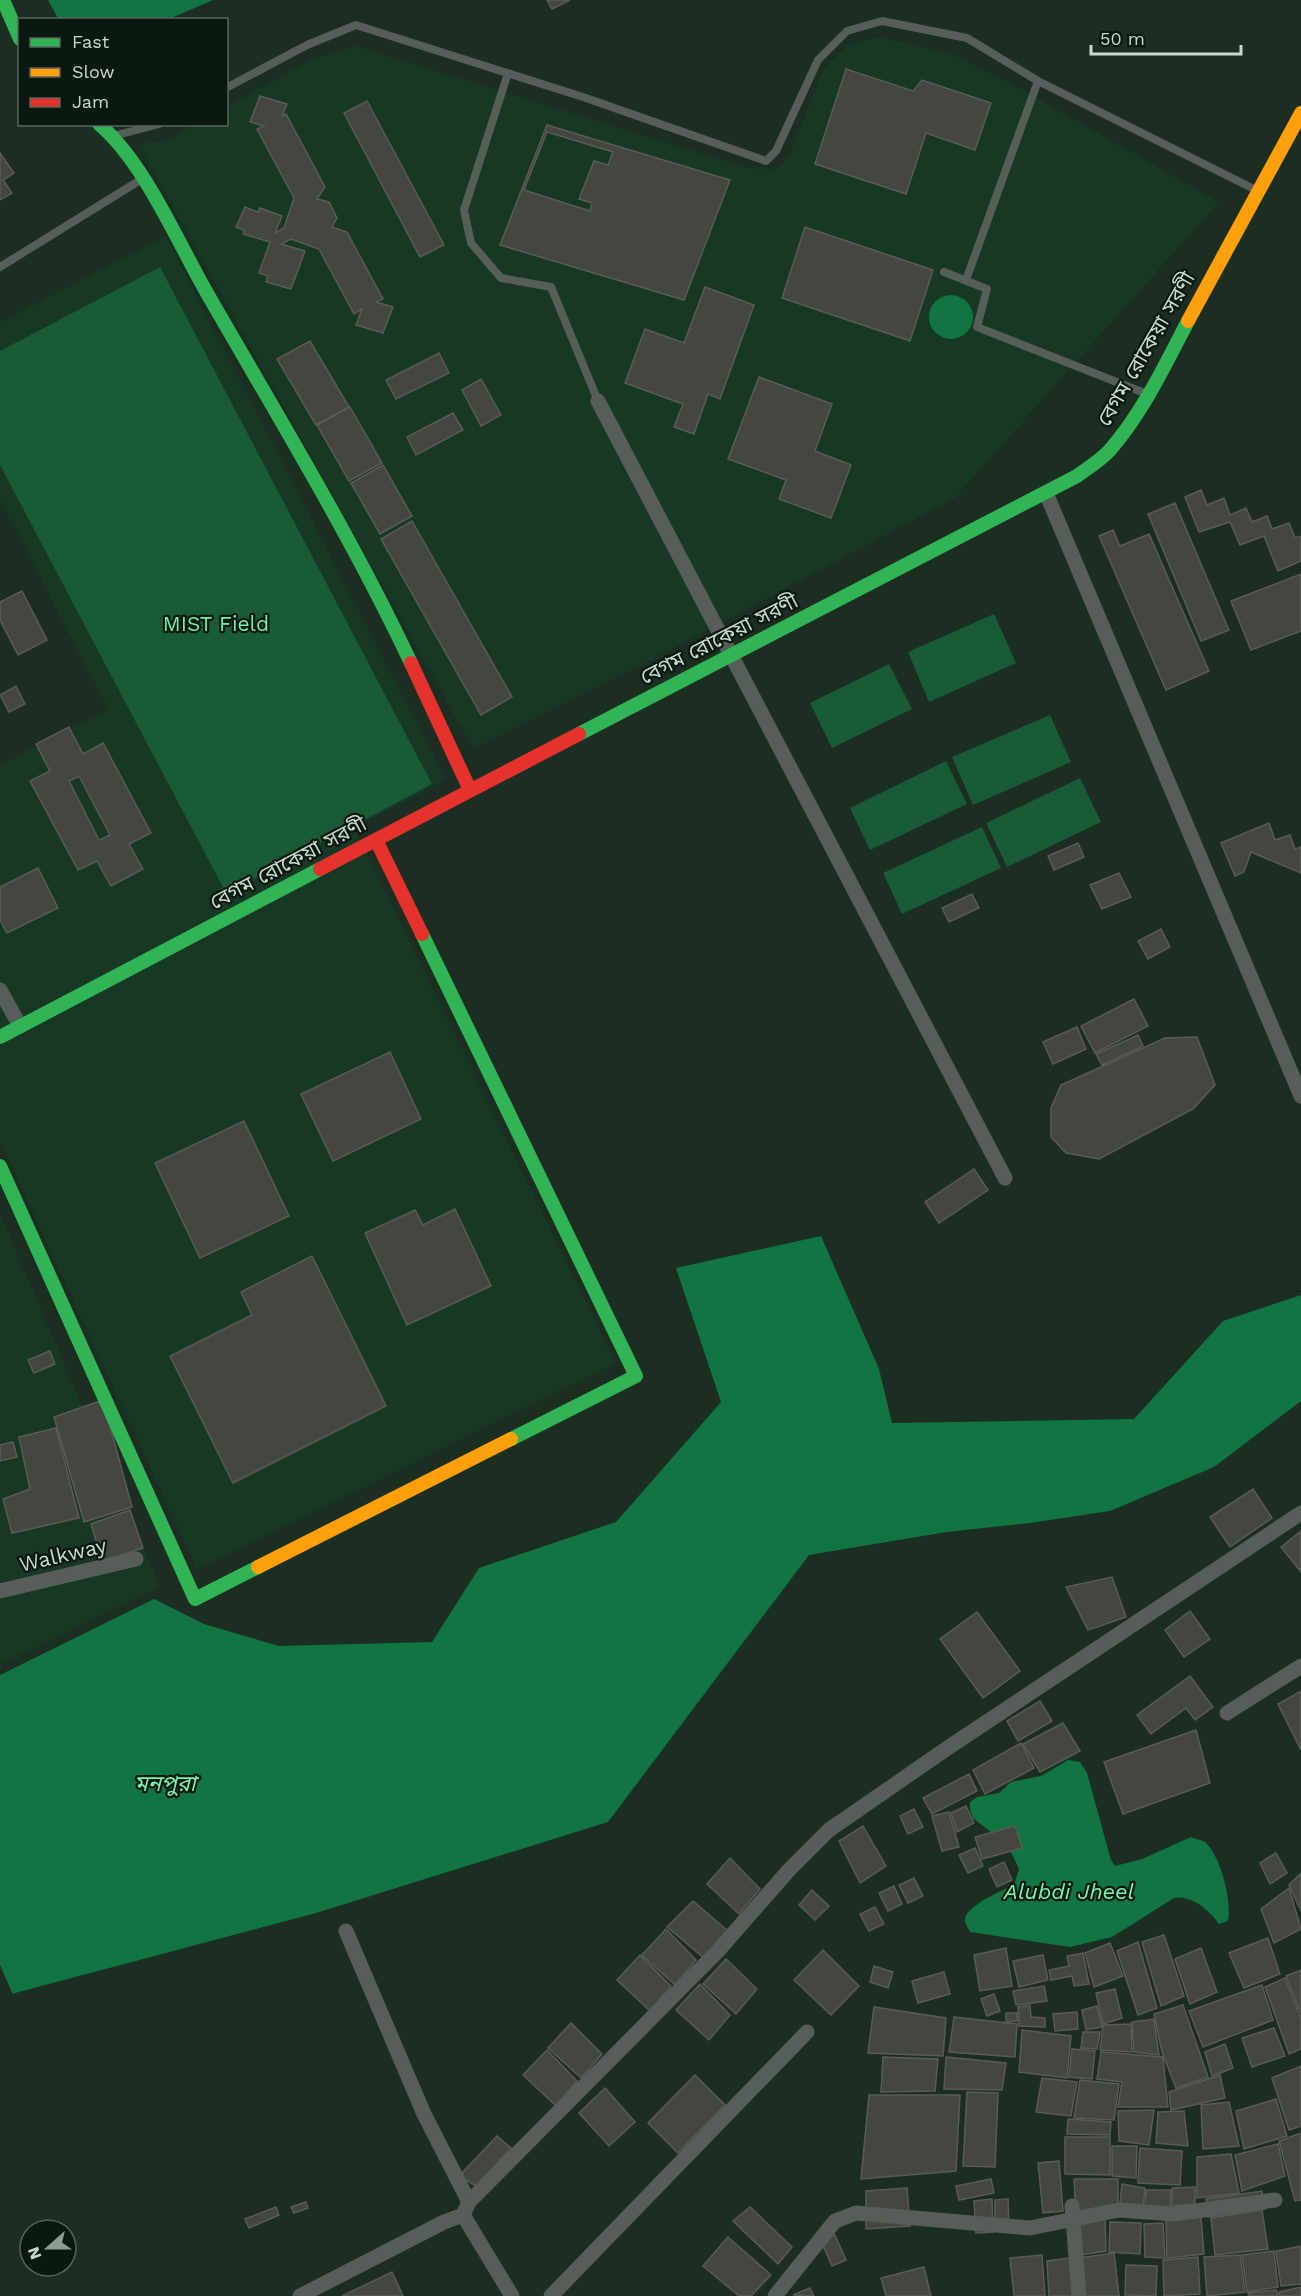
<svg xmlns="http://www.w3.org/2000/svg" width="1301" height="2296" font-family="'Work Sans','Noto Sans Bengali',sans-serif">
<rect width="100%" height="100%" fill="#1c2d22"/>
<g fill="#163824">
<polygon points="878,37 951,53 1012,84 1219,202 955,498 659,656 473,749 138,144 166,140 194,125 226,124 227,106 313,59 356,46 749,168 776,169 789,157 823,69 848,45"/>
<polygon points="166,236 446,780 354,828 616,1363 197,1570 0,1141 0,765 108,709 0,500 0,322"/>
<polygon points="0,1213 160,1587 0,1665"/>
</g>
<g fill="#185b36">
<polygon points="160,267 432,784 226,893 0,465 0,351"/>
<polygon points="994,614 1016,663 929,702 908,652"/>
<polygon points="889,664 912,709 832,748 810,703"/>
<polygon points="1050,715 1071,762 973,805 952,757"/>
<polygon points="946,761 967,804 870,850 850,808"/>
<polygon points="1080,778 1101,822 1007,867 986,823"/>
<polygon points="982,827 1001,868 902,914 883,873"/>
</g>
<g fill="#107443">
<polygon points="48,0 213,0 169,19 59,20"/>
<circle cx="951" cy="317" r="22"/>
<polygon points="821,1236 879,1369 892,1423 1134,1419 1223,1321 1301,1295 1301,1401 1214,1467 1110,1511 1030,1523 947,1532 809,1555 608,1822 316,1913 0,1997 0,1675 154,1599 204,1624 279,1646 432,1642 479,1568 616,1522 721,1402 676,1268"/>
<path d="M1068,1760l12,2 7,11 24,87 4,6 27,-7 49,-22c4,2 11,3 14,5 16,14 27,60 23,79l-9,3c-9,-14 -29,-30 -45,-26l-62,39 -42,10 -100,-15c-2,-4 -6,-9 -5,-14 4,-13 37,-28 49,-33l5,-16 -7,-15 -16,-18 -23,-18 -3,-8v-8l7,-5 22,-4 12,-11 30,-6z"/>
</g>
<polygon fill="#1c2d22" points="0,1965 14,1997 1,2000 0,1997"/>
<g fill="#444640" stroke="#5b5b55" stroke-width="1.5" fill-rule="evenodd">
<polygon points="547,0 570,0 552,9"/>
<polygon points="846,69 913,91 922,80 991,103 975,150 926,133 906,194 815,164"/>
<polygon points="260,96 287,104 282,116 286,114 325,187 317,199 329,202 337,218 332,227 347,232 383,299 376,302 393,307 383,333 356,325 362,309 354,314 319,249 291,239 281,244 305,251 291,289 266,282 268,276 259,273 270,242 243,234 244,230 236,227 245,207 258,212 260,208 282,216 275,233 284,228 294,198 257,129 264,126 250,122"/>
<polygon points="367,101 444,245 420,257 344,113"/>
<path d="M547,125l183,55 -46,120 -184,-55zM547,132l66,20 -5,13 -14,-4 -15,38 13,4 -2,8 -66,-21z"/>
<polygon points="0,153 14,173 3,180 12,193 0,200"/>
<polygon points="805,227 933,270 910,341 782,298"/>
<polygon points="705,287 754,305 720,399 708,394 694,434 674,427 683,404 625,383 645,329 684,343"/>
<polygon points="310,341 349,407 316,425 277,359"/>
<polygon points="439,353 449,373 396,399 386,380"/>
<polygon points="759,377 832,404 815,451 851,465 831,518 779,499 786,480 728,459"/>
<polygon points="481,379 501,415 481,426 462,390"/>
<polygon points="350,407 382,463 349,481 317,425"/>
<polygon points="453,413 463,430 416,455 407,437"/>
<polygon points="383,465 412,516 380,534 351,483"/>
<polygon points="1201,490 1207,505 1224,498 1230,515 1246,508 1252,522 1267,516 1272,529 1289,523 1295,538 1301,536 1301,561 1278,571 1264,536 1240,545 1230,522 1199,532 1185,497"/>
<polygon points="1175,503 1229,630 1201,641 1148,514"/>
<polygon points="412,521 512,697 481,715 381,539"/>
<polygon points="1113,530 1120,546 1149,534 1209,671 1166,690 1099,536"/>
<polygon points="1301,574 1301,631 1251,650 1231,601"/>
<polygon points="22,591 47,640 18,655 0,620 0,602"/>
<polygon points="16,686 25,704 9,712 0,695"/>
<path d="M69,727l14,27 20,-11 48,90 -22,11 14,25 -32,17 -14,-25 -19,9 -48,-89 20,-10 -14,-27zM79,776l31,59 -11,5 -30,-59z"/>
<polygon points="1269,823 1275,840 1290,835 1295,849 1301,847 1301,873 1251,852 1244,872 1235,876 1221,843"/>
<polygon points="1078,843 1084,857 1054,870 1048,856"/>
<polygon points="38,868 58,908 7,933 0,920 0,887"/>
<polygon points="1119,873 1131,897 1102,909 1090,885"/>
<polygon points="972,894 979,908 949,922 942,908"/>
<polygon points="1161,929 1170,947 1148,959 1138,941"/>
<polygon points="1134,999 1148,1026 1095,1053 1081,1026"/>
<polygon points="1077,1027 1086,1049 1053,1064 1043,1042"/>
<polygon points="1138,1035 1143,1046 1102,1065 1096,1054"/>
<polygon points="1197,1037 1215,1085 1193,1109 1099,1159 1066,1153 1051,1137 1051,1108 1061,1085 1165,1038"/>
<polygon points="390,1052 421,1119 333,1161 301,1094"/>
<polygon points="244,1121 289,1216 200,1258 155,1163"/>
<polygon points="974,1169 988,1190 939,1223 925,1202"/>
<polygon points="455,1209 491,1286 407,1325 365,1233 415,1210 423,1225"/>
<polygon points="312,1256 386,1406 233,1483 170,1356 252,1315 241,1292"/>
<polygon points="50,1351 55,1364 34,1373 28,1360"/>
<polygon points="103,1400 132,1507 84,1522 54,1417"/>
<polygon points="56,1428 79,1518 12,1533 3,1499 30,1489 19,1437"/>
<polygon points="13,1442 17,1457 0,1461 0,1445"/>
<polygon points="1253,1489 1272,1518 1230,1547 1210,1517"/>
<polygon points="130,1510 143,1548 102,1561 91,1524"/>
<polygon points="1301,1531 1301,1572 1281,1547"/>
<polygon points="1112,1577 1126,1617 1088,1630 1066,1587"/>
<polygon points="1190,1611 1210,1639 1184,1657 1165,1630"/>
<polygon points="977,1612 1020,1671 983,1698 940,1639"/>
<polygon points="1190,1676 1213,1707 1195,1720 1186,1708 1151,1734 1137,1715"/>
<polygon points="1301,1691 1301,1750 1278,1704"/>
<polygon points="1040,1701 1052,1721 1018,1741 1007,1721"/>
<polygon points="1063,1723 1080,1751 1040,1772 1023,1744"/>
<polygon points="1196,1730 1210,1783 1123,1814 1104,1762"/>
<polygon points="1021,1743 1034,1768 985,1794 973,1770"/>
<polygon points="969,1774 977,1791 932,1814 923,1798"/>
<polygon points="966,1806 974,1823 957,1832 951,1813"/>
<polygon points="914,1809 923,1827 908,1834 900,1816"/>
<polygon points="949,1812 959,1847 942,1851 932,1816"/>
<polygon points="863,1826 886,1866 860,1883 839,1841"/>
<polygon points="1015,1826 1022,1848 982,1859 975,1837"/>
<polygon points="975,1848 983,1866 968,1873 959,1855"/>
<polygon points="1276,1853 1287,1873 1270,1884 1260,1863"/>
<polygon points="730,1858 760,1889 739,1914 707,1884"/>
<polygon points="1004,1862 1012,1880 997,1887 989,1869"/>
<polygon points="1301,1873 1301,1911 1289,1885"/>
<polygon points="914,1878 923,1896 908,1903 899,1885"/>
<polygon points="894,1886 902,1904 888,1911 879,1893"/>
<polygon points="1289,1888 1301,1929 1274,1943 1261,1909"/>
<polygon points="812,1890 829,1906 815,1920 799,1905"/>
<polygon points="693,1901 728,1931 704,1958 667,1927"/>
<polygon points="875,1907 884,1924 869,1931 860,1914"/>
<polygon points="666,1929 696,1960 675,1985 642,1955"/>
<polygon points="1164,1935 1184,1996 1161,2006 1142,1942"/>
<polygon points="1268,1938 1280,1974 1244,1988 1229,1953"/>
<polygon points="1138,1942 1157,2008 1138,2015 1117,1951"/>
<polygon points="1110,1943 1123,1976 1094,1987 1085,1953"/>
<polygon points="1006,1948 1012,1986 980,1991 974,1955"/>
<polygon points="1201,1948 1217,1992 1190,2004 1175,1959"/>
<polygon points="823,1950 859,1986 831,2015 794,1980"/>
<polygon points="1083,1953 1089,1984 1074,1986 1072,1976 1051,1980 1049,1970 1069,1966 1067,1956"/>
<polygon points="640,1955 671,1986 650,2011 617,1980"/>
<polygon points="1043,1955 1048,1980 1019,1987 1013,1961"/>
<polygon points="726,1959 757,1989 736,2014 703,1984"/>
<polygon points="874,1966 893,1972 888,1988 870,1982"/>
<polygon points="1301,1970 1301,2013 1286,1976"/>
<polygon points="944,1972 950,1994 918,2003 912,1981"/>
<polygon points="1285,1978 1301,2018 1301,2049 1289,2054 1265,1987"/>
<polygon points="700,1984 730,2015 709,2040 676,2010"/>
<polygon points="1262,1985 1273,2020 1203,2047 1189,2011"/>
<polygon points="1044,1986 1047,2001 1016,2005 1013,1991"/>
<polygon points="1115,1989 1122,2018 1103,2024 1096,1993"/>
<polygon points="994,1994 1000,2011 987,2016 981,1999"/>
<polygon points="1030,2005 1031,2017 1045,2018 1045,2027 1019,2026 1018,2007"/>
<polygon points="1183,2005 1208,2077 1176,2088 1162,2052 1154,2014"/>
<polygon points="1097,2006 1102,2027 1086,2030 1082,2010"/>
<polygon points="874,2007 946,2018 943,2056 868,2053"/>
<polygon points="1077,2012 1078,2029 1055,2031 1053,2014"/>
<polygon points="1006,2013 1017,2013 1017,2021 1006,2022"/>
<polygon points="954,2017 1017,2024 1015,2057 949,2052"/>
<polygon points="1154,2019 1159,2055 1134,2052 1132,2022"/>
<polygon points="571,2023 602,2054 581,2078 548,2048"/>
<polygon points="1131,2024 1132,2052 1100,2050 1103,2025"/>
<polygon points="1274,2028 1285,2056 1252,2067 1242,2038"/>
<polygon points="1022,2030 1071,2036 1067,2078 1019,2072"/>
<polygon points="1083,2032 1100,2032 1097,2049 1081,2048"/>
<polygon points="1225,2044 1233,2068 1212,2076 1205,2052"/>
<polygon points="1072,2049 1095,2051 1092,2079 1069,2077"/>
<polygon points="547,2050 577,2081 556,2106 523,2075"/>
<polygon points="1101,2052 1163,2057 1168,2107 1118,2107 1122,2082 1097,2079"/>
<polygon points="883,2057 938,2059 935,2091 881,2092"/>
<polygon points="946,2057 1006,2063 1002,2090 944,2089"/>
<polygon points="1301,2066 1301,2126 1289,2130 1272,2078"/>
<polygon points="695,2075 725,2105 678,2153 648,2123"/>
<polygon points="1220,2075 1225,2098 1171,2110 1169,2092"/>
<polygon points="1042,2078 1077,2082 1071,2116 1036,2112"/>
<polygon points="1080,2080 1119,2084 1114,2120 1074,2118"/>
<polygon points="605,2088 635,2122 609,2146 579,2113"/>
<polygon points="967,2092 998,2093 995,2167 963,2166"/>
<polygon points="869,2095 960,2095 956,2171 861,2179"/>
<polygon points="1276,2099 1287,2136 1244,2149 1236,2111"/>
<polygon points="1229,2102 1239,2146 1203,2149 1201,2105"/>
<polygon points="1154,2110 1149,2145 1119,2141 1118,2111"/>
<polygon points="1184,2111 1188,2146 1156,2143 1158,2112"/>
<polygon points="1068,2119 1111,2122 1110,2135 1067,2134"/>
<polygon points="1301,2133 1301,2200 1295,2201 1279,2141"/>
<polygon points="497,2136 511,2148 476,2186 459,2176"/>
<polygon points="1065,2137 1110,2137 1110,2175 1065,2174"/>
<polygon points="1278,2144 1285,2176 1242,2191 1235,2155"/>
<polygon points="1112,2146 1137,2146 1136,2178 1112,2176"/>
<polygon points="1140,2148 1182,2151 1180,2185 1138,2183"/>
<polygon points="1231,2154 1239,2193 1197,2198 1197,2157"/>
<polygon points="1059,2161 1063,2211 1043,2213 1038,2163"/>
<polygon points="991,2179 994,2193 959,2200 956,2186"/>
<polygon points="1074,2179 1118,2179 1118,2211 1076,2214"/>
<polygon points="1122,2184 1145,2188 1143,2206 1120,2204"/>
<polygon points="1195,2187 1195,2204 1172,2206 1172,2188"/>
<polygon points="907,2188 910,2226 866,2229 866,2191"/>
<polygon points="1146,2190 1171,2190 1170,2207 1145,2206"/>
<polygon points="1262,2191 1265,2209 1208,2217 1206,2199"/>
<polygon points="992,2199 993,2232 976,2233 974,2201"/>
<polygon points="1008,2199 1009,2228 995,2228 995,2200"/>
<polygon points="306,2202 308,2208 294,2213 291,2207"/>
<polygon points="276,2207 279,2215 249,2228 245,2219"/>
<polygon points="750,2207 792,2247 778,2264 733,2221"/>
<polygon points="1262,2210 1268,2249 1215,2255 1211,2218"/>
<polygon points="1105,2217 1106,2251 1081,2255 1077,2219"/>
<polygon points="1201,2217 1204,2254 1167,2258 1166,2221"/>
<polygon points="1110,2222 1141,2223 1140,2254 1109,2252"/>
<polygon points="1163,2223 1165,2258 1145,2257 1144,2224"/>
<polygon points="835,2235 846,2260 832,2266 821,2241"/>
<polygon points="728,2237 771,2275 751,2296 739,2296 703,2266"/>
<polygon points="1301,2246 1301,2284 1281,2286 1276,2251"/>
<polygon points="1274,2251 1278,2287 1247,2292 1242,2255"/>
<polygon points="1114,2253 1119,2296 1082,2296 1079,2258"/>
<polygon points="1042,2255 1045,2296 1014,2296 1010,2258"/>
<polygon points="1240,2255 1245,2292 1207,2296 1204,2257"/>
<polygon points="1198,2257 1200,2294 1164,2296 1163,2260"/>
<polygon points="1070,2258 1073,2296 1049,2296 1047,2261"/>
<polygon points="1126,2265 1157,2266 1156,2296 1125,2295"/>
<polygon points="924,2267 931,2296 886,2296 881,2278"/>
<polygon points="392,2272 403,2296 342,2296"/>
<polygon points="1301,2287 1301,2296 1280,2296 1279,2292"/>
<polygon points="810,2288 814,2296 793,2295"/>
<polygon points="1276,2290 1278,2296 1249,2296 1248,2293"/>
</g>
<g fill="none" stroke-linecap="round" stroke-linejoin="round">
<g stroke="#575d59" stroke-width="8">
<polyline points="508,73 464,210 471,243 501,278 551,287 598,401"/>
<polyline points="226,88 307,45 356,25 583,97 766,161 776,151 818,60 847,31 882,21 967,38 1038,81"/>
<polyline points="117,135 159,124"/>
<polyline points="0,267 142,179"/>
<polyline points="944,272 987,289 977,327 1147,394"/>
<polyline points="966,280 1038,81 1258,191"/>
</g>
<g stroke="#575d59" stroke-width="15">
<polyline points="598,401 1005,1178"/>
<polyline points="1046,493 1301,1096"/>
<polyline points="0,990 20,1026"/>
<polyline points="0,1591 136,1559"/>
<polyline points="1227,1713 1301,1666"/>
<polyline points="346,1931 424,2114 469,2202"/>
<polyline points="1072,2206 1079,2296"/>
<polyline points="463,2215 512,2296"/>
<polyline points="300,2296 444,2222 463,2215 469,2202 717,1952 789,1870 829,1830 949,1747 1301,1513"/>
<polyline points="551,2296 807,2032"/>
<polyline points="775,2296 835,2221 856,2213 1030,2228 1119,2210 1174,2214 1275,2200"/>
</g>
<g stroke="#30b455" stroke-width="14">
<polyline points="3,0 20,39"/>
<path d="M99,124c47,40 80,122 112,176 69,120 141,238 200,363"/>
<path d="M579,734l498,-258c11,-8 24,-16 33,-26 33,-38 55,-85 78,-129"/>
<polyline points="422,934 636,1376 511,1439"/>
<polyline points="0,1037 320,869"/>
<polyline points="0,1166 195,1599 258,1567"/>
</g>
<g stroke="#ff9f0a" stroke-width="14">
<polyline points="1188,321 1301,113"/>
<polyline points="258,1567 511,1439"/>
</g>
<g stroke="#e5322d" stroke-width="14">
<polyline points="411,663 470,790"/>
<polyline points="376,840 422,934"/>
<polyline points="320,869 579,734"/>
</g>
</g>
<g text-anchor="middle" stroke-width="4.5" stroke-linejoin="round" paint-order="stroke">
<g font-size="21" fill="#c8d9cd" stroke="#0b1810">
<text transform="translate(1146 349) rotate(-60)" y="7">বেগম রোকেয়া সরণী</text>
<text transform="translate(719 639) rotate(-27)" y="7">বেগম রোকেয়া সরণী</text>
<text transform="translate(288 863) rotate(-28)" y="7">বেগম রোকেয়া সরণী</text>
<text transform="translate(63 1555) rotate(-13)" y="7">Walkway</text>
</g>
<g font-size="21" fill="#74efa4" stroke="#0b1810">
<text x="216" y="631">MIST Field</text>
</g>
<g font-size="22" font-style="italic" fill="#7af4a9" stroke="#0b1810">
<text x="165" y="1791">মনপুরা</text>
<text x="1069" y="1899">Alubdi Jheel</text>
</g>
</g>
<rect x="18" y="18" width="210" height="108" fill="#0b1810" stroke="#57655c" stroke-width="1.5"/>
<rect x="30" y="38" width="30" height="9" fill="#30b455" stroke="#57655c" stroke-width="1.5"/>
<text x="72" y="48" font-size="18" fill="#c8d9cd">Fast</text>
<rect x="30" y="68" width="30" height="9" fill="#ff9f0a" stroke="#57655c" stroke-width="1.5"/>
<text x="72" y="78" font-size="18" fill="#c8d9cd">Slow</text>
<rect x="30" y="98" width="30" height="9" fill="#e5322d" stroke="#57655c" stroke-width="1.5"/>
<text x="72" y="108" font-size="18" fill="#c8d9cd">Jam</text>
<g transform="translate(48 2248) rotate(249)"><circle r="28" fill="#0b1810" stroke="#57655c" stroke-width="1.5"/>
<path d="M0-4.5L10 22L0 15L-10 22Z" fill="#8c9d91"/>
<text y="-9" font-size="16" font-weight="bold" text-anchor="middle" fill="#c8d9cd">N</text>
</g>
<path d="M1091 45v9h150v-9" fill="none" stroke="#c8d9cd" stroke-width="3"/>
<text x="1100" y="45" font-size="18" fill="#c8d9cd" stroke="#0b1810" stroke-width="4.5" paint-order="stroke">50 m</text>
</svg>
